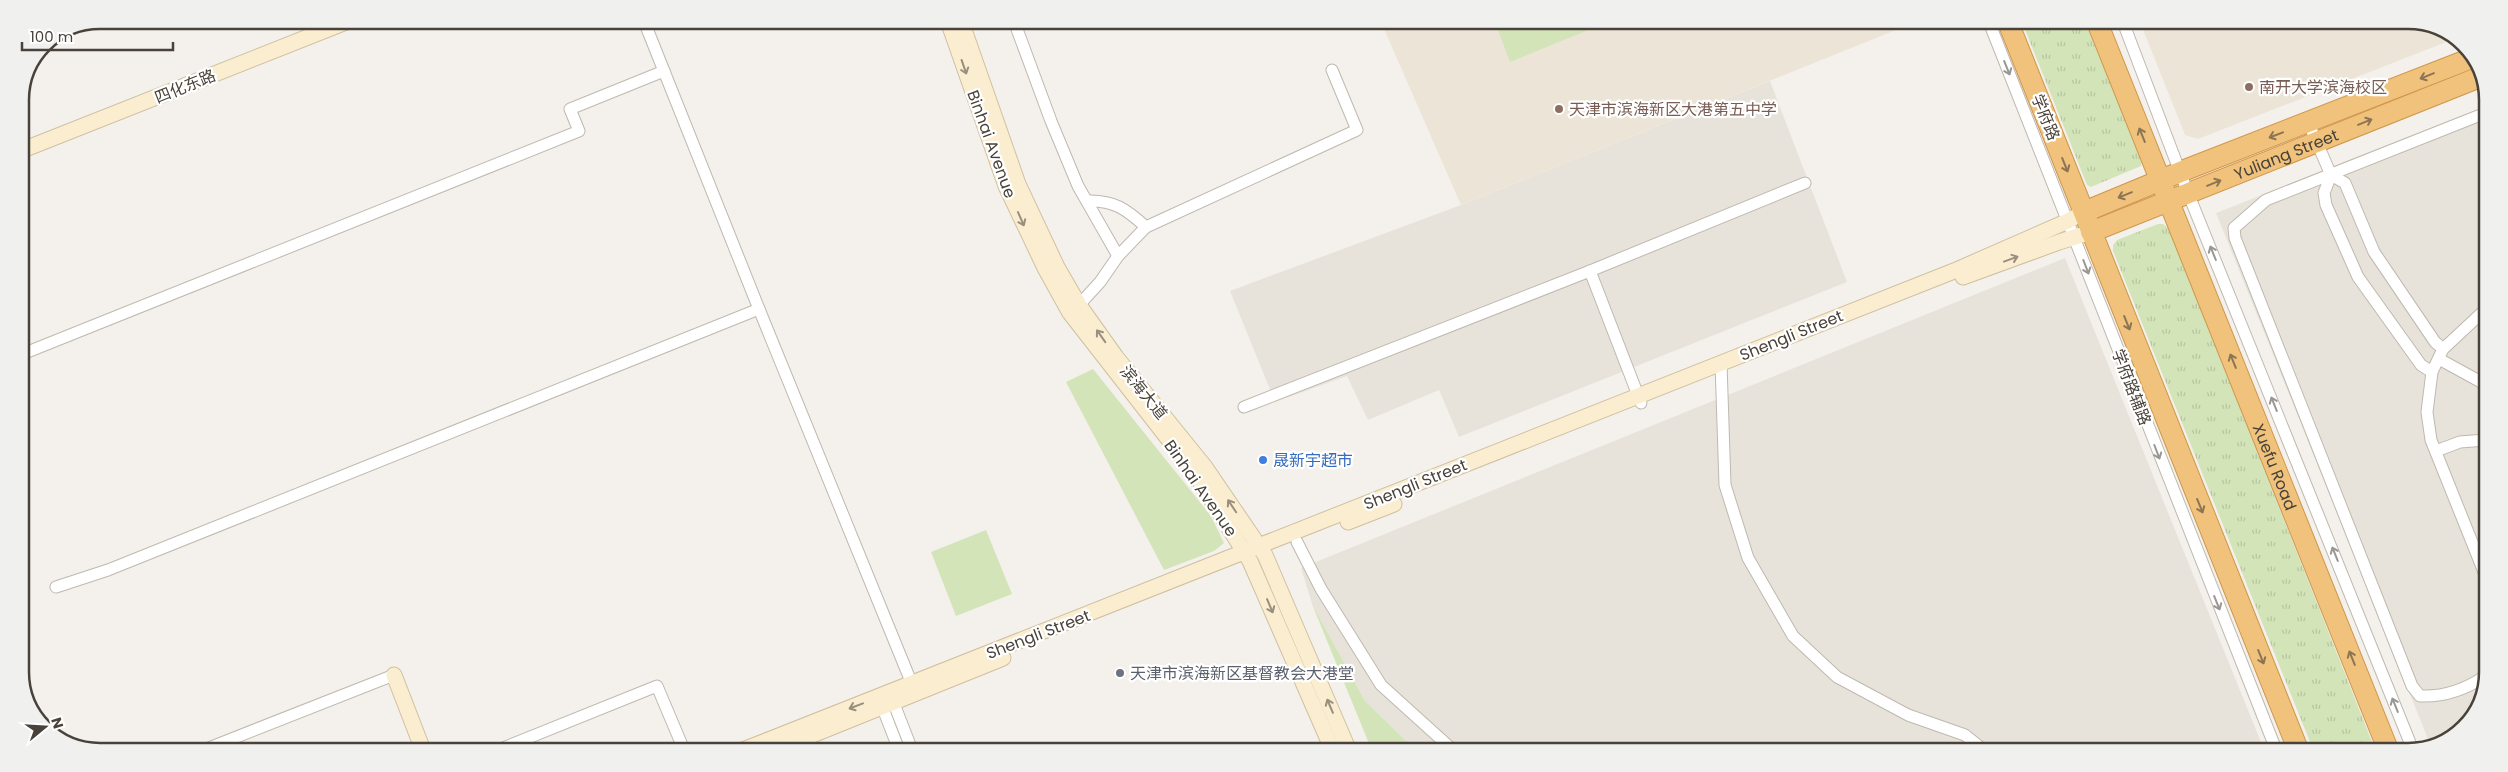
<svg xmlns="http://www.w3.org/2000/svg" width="2508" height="772" font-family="Poppins,'Noto Sans SC',sans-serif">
<defs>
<pattern id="grass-tufts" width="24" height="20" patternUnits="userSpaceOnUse" patternTransform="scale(1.25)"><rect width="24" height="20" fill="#d3e4b9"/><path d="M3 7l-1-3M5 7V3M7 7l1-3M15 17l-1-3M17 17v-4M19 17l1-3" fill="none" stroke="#b7c5a0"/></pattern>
</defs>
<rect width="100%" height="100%" fill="#f4f1ec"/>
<g fill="#e8e3da">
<polygon points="1770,81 1847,282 1459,437 1439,390 1368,420 1347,376 1275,402 1230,291 1461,205"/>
<polygon points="2488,106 2485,693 2457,735 2430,744 2216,213"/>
<polygon points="2065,258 2265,752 1420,751 1405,740 1365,701 1312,604 1301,568"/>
</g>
<g fill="#ece5d7">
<polygon points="1381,22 1916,22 1461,205"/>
<polygon points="2140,22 2429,23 2454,39 2198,139 2185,135"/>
</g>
<g fill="url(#grass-tufts)">
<polygon points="2022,22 2086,22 2142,161 2141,166 2091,187 2087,185"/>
<polygon points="2158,224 2163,224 2169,229 2376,752 2314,752 2113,251 2113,245 2117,240"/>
</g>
<g fill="#d3e4b9">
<polygon points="1495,22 1608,22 1510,62"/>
<polygon points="1093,369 1211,516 1224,543 1214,551 1164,570 1066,382"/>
<polygon points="986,530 1012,594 956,616 931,552"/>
<polygon points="1312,604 1365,701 1405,740 1420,751 1372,751"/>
</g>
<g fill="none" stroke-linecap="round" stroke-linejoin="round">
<defs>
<g id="street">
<polyline points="1014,21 1051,121 1078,186 1118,256"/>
<polyline points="1989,22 2277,752"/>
<polyline points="2123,22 2188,193 2413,750"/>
<polyline points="2308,122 2331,175 2345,183 2374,252 2435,342 2443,349"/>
<polyline points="2331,175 2324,193 2326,205 2358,277 2421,365 2432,372"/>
<path d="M1087,201c27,-1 39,8 59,26"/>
<polyline points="1590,271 1641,403"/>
<polyline points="1079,305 1100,282 1118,256 1146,227 1357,130 1332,70"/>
<polyline points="759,309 914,689"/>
<polyline points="20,355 579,131 570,109 664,71"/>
<polyline points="2439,359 2481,382 2485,387 2486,452"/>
<polyline points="1721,363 1725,485 1748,558 1793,636 1837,677 1908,715 1965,735 1985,751"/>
<polyline points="1244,407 1590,271 1805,183"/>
<polyline points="2436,451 2460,442 2486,440"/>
<polyline points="1297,542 1321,589 1381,685 1454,751"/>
<polyline points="2486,577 2431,440 2427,412 2432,372 2443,349 2487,308"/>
<polyline points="56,587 108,570 759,309 644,21"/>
<path d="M2485,676c-20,14 -40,21 -65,20l-8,-10 -177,-448 -1,-10 32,-28 222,-88"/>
<polyline points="891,696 912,750"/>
<polyline points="880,701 899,750"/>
<polyline points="206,749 394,675"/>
<polyline points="498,750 657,686 684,750"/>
</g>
<g id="secondary">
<polyline points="948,21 1006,186 1045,268 1070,313 1194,472 1250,561 1333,751"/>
<polyline points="961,21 1018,184 1057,267 1079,305 1116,357 1205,467 1265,555 1349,751"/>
<polyline points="20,151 351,20"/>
<polyline points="1963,277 2059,242 2091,232"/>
<polyline points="1348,522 1394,504"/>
<polyline points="394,675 423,750"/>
<polyline points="743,750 1954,271 2068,221 2084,212"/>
<polyline points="775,750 1003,658"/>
</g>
<g id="highway">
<polyline points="2008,22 2299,752"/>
<path id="s1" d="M2097,22l292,730"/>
<polyline points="2084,212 2190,168 2472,58"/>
<path id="s2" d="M2091,232l389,-155"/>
</g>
</defs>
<use href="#street" stroke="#bfb8af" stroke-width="13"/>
<use href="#secondary" stroke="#cfc0a0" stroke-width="17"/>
<use href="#highway" stroke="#cf964b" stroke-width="22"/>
<use href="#street" stroke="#fff" stroke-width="11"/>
<use href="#secondary" stroke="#faedd0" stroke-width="15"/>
<use href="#highway" stroke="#f0c27b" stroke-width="20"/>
</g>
<defs><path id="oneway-shaft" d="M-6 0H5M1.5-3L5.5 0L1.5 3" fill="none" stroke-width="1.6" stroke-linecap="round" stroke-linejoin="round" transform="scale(1.25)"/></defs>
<g stroke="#988f7e">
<use href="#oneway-shaft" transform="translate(964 67) rotate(71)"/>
<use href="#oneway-shaft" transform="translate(1021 219) rotate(66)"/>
<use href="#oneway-shaft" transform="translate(2011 259) rotate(-20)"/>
<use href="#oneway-shaft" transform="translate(1101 336) rotate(-125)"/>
<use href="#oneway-shaft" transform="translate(1232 506) rotate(-124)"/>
<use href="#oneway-shaft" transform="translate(1270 606) rotate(67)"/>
<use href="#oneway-shaft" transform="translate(856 706) rotate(159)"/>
<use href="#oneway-shaft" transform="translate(1330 706) rotate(-113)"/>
</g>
<g stroke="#9a9793">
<use href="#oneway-shaft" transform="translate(2007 68) rotate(68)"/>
<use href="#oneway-shaft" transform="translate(2213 253) rotate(-112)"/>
<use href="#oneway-shaft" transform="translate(2086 267) rotate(69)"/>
<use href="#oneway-shaft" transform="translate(2274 404) rotate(-112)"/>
<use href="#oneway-shaft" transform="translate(2157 452) rotate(69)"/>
<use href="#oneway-shaft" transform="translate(2335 554) rotate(-112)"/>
<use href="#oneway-shaft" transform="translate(2217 603) rotate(68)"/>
<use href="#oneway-shaft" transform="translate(2395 705) rotate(-112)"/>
</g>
<g stroke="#8b7554">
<use href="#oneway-shaft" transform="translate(2427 76) rotate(158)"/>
<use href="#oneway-shaft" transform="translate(2365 122) rotate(-22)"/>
<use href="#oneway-shaft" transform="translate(2142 135) rotate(-112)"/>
<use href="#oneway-shaft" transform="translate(2276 135) rotate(159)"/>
<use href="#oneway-shaft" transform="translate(2065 165) rotate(68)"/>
<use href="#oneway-shaft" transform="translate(2214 183) rotate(-22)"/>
<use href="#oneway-shaft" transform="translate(2125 195) rotate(158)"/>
<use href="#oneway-shaft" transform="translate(2127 323) rotate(68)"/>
<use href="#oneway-shaft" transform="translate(2233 361) rotate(-112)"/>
<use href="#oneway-shaft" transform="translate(2200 506) rotate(68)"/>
<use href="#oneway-shaft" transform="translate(2261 657) rotate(68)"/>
<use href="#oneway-shaft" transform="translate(2352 658) rotate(-112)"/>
</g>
<g fill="#8d6e63" stroke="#fff" stroke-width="2">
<circle cx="2249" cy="87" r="5"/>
<circle cx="1559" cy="109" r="5"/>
</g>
<circle fill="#3f7fe0" stroke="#fff" stroke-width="2" cx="1263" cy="460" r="5"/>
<circle fill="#6b7280" stroke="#fff" stroke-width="2" cx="1120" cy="673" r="5"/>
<g text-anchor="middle" stroke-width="4.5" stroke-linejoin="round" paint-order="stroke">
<g font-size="16" fill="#48423a" stroke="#fff">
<text transform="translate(185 86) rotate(-22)" y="6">四化东路</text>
<text transform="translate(2046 117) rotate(68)" y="6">学府路</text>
<text transform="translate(992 144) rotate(70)" y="6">Binhai Avenue</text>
<text dy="6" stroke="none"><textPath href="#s2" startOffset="210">Yuliang Street</textPath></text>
<text transform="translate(1791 335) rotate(-22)" y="6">Shengli Street</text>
<text transform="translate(2132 387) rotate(69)" y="6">学府路辅路</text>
<text transform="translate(1144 392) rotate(51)" y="6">滨海大道</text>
<text dy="6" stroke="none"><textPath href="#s1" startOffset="479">Xuefu Road</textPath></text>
<text transform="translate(1415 484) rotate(-22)" y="6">Shengli Street</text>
<text transform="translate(1201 488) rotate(55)" y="6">Binhai Avenue</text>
<text transform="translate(1038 634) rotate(-21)" y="6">Shengli Street</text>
</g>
<g font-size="16" fill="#785e54" stroke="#fff" text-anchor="start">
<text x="2259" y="93">南开大学滨海校区</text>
<text x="1569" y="115">天津市滨海新区大港第五中学</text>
</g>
<g font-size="16" fill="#366cbe" stroke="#fff" text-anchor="start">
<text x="1273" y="466">晟新宇超市</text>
</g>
<g font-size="16" fill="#5b616d" stroke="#fff" text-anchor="start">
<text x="1130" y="679">天津市滨海新区基督教会大港堂</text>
</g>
</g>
<path d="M0 0H2508V772H0ZM100 29H2408A71 71 0 0 1 2479 100V672A71 71 0 0 1 2408 743H100A71 71 0 0 1 29 672V100A71 71 0 0 1 100 29Z" fill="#f0f0ef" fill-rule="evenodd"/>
<path fill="none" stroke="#48423a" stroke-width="2.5" d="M100 29H2408A71 71 0 0 1 2479 100V672A71 71 0 0 1 2408 743H100A71 71 0 0 1 29 672V100A71 71 0 0 1 100 29Z"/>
<g transform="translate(45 727) rotate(72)" stroke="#ffffff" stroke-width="4" paint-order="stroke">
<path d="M0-4L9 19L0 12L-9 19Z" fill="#48423a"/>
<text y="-8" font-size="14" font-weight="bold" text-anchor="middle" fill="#48423a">N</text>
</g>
<path d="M22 42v8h151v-8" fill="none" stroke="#48423a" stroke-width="2.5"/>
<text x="30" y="42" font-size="15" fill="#48423a" stroke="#ffffff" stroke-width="4" paint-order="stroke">100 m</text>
</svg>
